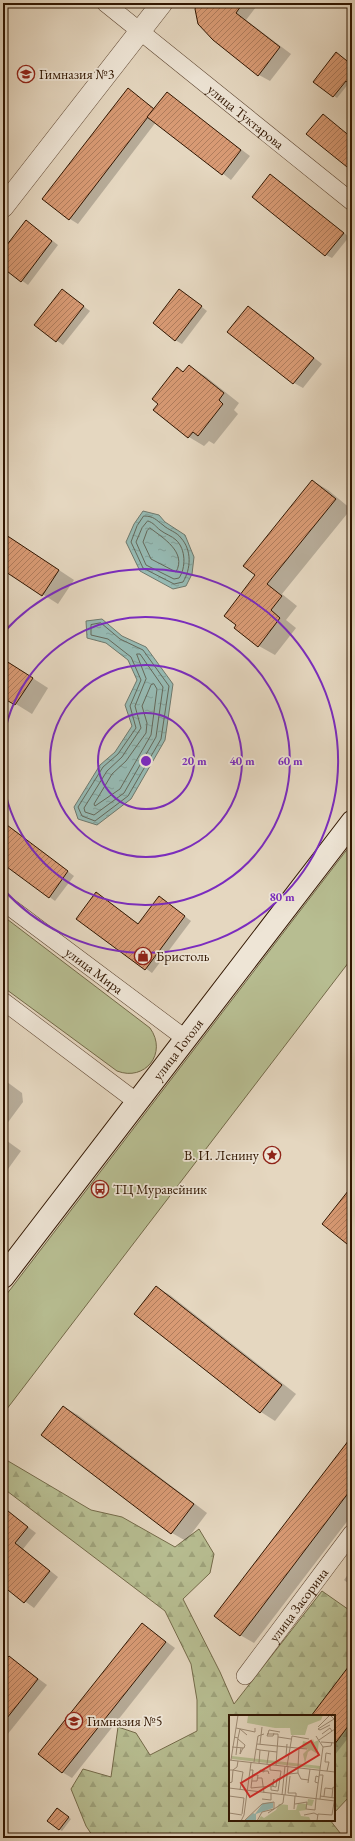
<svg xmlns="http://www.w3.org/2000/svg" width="355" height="1841" font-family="'EB Garamond',serif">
<defs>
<pattern id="forest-firs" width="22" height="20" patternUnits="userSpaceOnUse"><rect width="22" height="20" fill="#b7bd91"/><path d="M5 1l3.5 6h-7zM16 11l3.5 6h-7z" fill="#9ea27b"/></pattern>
<pattern id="water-ripples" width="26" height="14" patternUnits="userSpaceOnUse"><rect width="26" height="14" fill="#96bab3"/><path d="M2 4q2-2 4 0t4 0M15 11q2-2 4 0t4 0" fill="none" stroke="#829f98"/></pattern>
<pattern id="building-hatch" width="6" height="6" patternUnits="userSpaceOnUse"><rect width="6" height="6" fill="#d89a74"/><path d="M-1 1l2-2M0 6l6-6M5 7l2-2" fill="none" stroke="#b07d5d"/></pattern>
</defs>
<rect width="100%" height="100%" fill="#e5d7c0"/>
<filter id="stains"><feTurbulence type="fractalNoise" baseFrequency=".005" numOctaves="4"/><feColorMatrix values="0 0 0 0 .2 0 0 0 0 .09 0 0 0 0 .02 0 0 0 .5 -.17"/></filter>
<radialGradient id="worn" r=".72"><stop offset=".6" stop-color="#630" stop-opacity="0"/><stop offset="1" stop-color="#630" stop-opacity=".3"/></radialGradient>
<g fill="#b7bd91" stroke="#746a49">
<polygon points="352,843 352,958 3,1414 3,1299"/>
<path d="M3,916l147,112c18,25 -5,54 -33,43l-114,-84z"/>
</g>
<polygon fill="url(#forest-firs)" stroke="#746a49" points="3,1458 91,1510 122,1517 175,1547 199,1529 214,1554 210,1573 183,1599 220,1672 234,1704 322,1591 352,1612 352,1798 348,1798 334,1813 334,1716 230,1716 230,1820 330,1820 344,1838 94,1838 86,1826 71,1789 83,1769 111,1777 118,1727 136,1733 150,1755 197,1731 197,1700 191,1664 165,1611 3,1488"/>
<g fill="url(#water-ripples)" stroke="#6e786c">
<polygon points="143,511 159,515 165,522 185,535 194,557 192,574 186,586 173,589 140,571 126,542 134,524"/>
<polygon points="102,619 122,636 146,647 173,684 165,740 131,799 97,825 78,819 74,807 100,765 115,752 132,726 125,705 137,680 128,660 106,643 87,638 86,621"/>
</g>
<g fill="#0003">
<polygon points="198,3 259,3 246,20 291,54 270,81 259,75"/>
<polygon points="352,65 352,85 349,83 337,98 315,82"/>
<polygon points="128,90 155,109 167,94 250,156 231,180 156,122 78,224 70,219"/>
<polygon points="271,175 349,237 332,258 326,255"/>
<polygon points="32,225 58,245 28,285 3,267 3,251"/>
<polygon points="180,290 207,311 182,344 175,340"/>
<polygon points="63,291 90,311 63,345 36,325"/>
<polygon points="248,307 257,312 322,364 303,388 294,383"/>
<polygon points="189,367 205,376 239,403 234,410 238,414 214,444 209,441 204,446 189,437 160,404 177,368 184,372"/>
<polygon points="313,481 328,490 351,509 282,594 297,606 286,620 296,628 275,655 259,646 235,628"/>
<polygon points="3,533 74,580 58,604 3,569"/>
<polygon points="3,659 48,688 32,714 3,696"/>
<polygon points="14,830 74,876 55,901 3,863 3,832"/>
<polygon points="96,893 139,924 165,901 191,921 152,973 78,918"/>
<polygon points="3,1079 22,1093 23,1102 3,1129"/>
<polygon points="3,1138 21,1151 3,1176"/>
<polygon points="156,1287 170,1295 296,1394 275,1421 261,1412 135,1314"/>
<polygon points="64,1407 78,1415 207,1513 186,1541 172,1533"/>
<polygon points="352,1437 352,1515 254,1643 240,1635"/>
<polygon points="7,1511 36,1533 23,1549 58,1577 34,1608 3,1585 3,1516"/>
<polygon points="352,1569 352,1586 344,1580"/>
<polygon points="142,1624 175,1648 72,1778 62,1772"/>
<polygon points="9,1657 47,1685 3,1740 3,1665"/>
<polygon points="352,1669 352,1733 334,1756 334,1716 312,1716"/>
<polygon points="60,1811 71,1819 62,1831 59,1829"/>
</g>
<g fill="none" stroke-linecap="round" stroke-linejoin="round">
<g stroke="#64685a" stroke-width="1">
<path d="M144,516c10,0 12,4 19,9 5,5 14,7 18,13 11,12 10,31 2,44l-9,2 -31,-16 -12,-26 6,-16z"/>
<path d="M148,521c6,2 7,5 12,9 5,4 12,6 16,10 10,9 10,28 3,38l-5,1 -28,-14 -10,-23 6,-14z"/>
<path d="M150,528c13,10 37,24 26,44l-25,-13 -8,-17 4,-11z"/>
<polygon points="101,623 120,639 143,650 169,686 161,739 128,796 95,821 82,816 78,807 103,767 118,754 136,728 130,706 141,680 131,657 108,639 91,635 91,625"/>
<polygon points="137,654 140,654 163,687 156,737 124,793 94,815 85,812 84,808 107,771 122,757 141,728 135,706 146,679"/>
<polygon points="154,684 157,689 151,735 120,789 95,806 94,804 112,774 126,761 146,733 147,723 142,706 151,685"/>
</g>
</g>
<g fill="url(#building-hatch)" stroke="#311601">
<polygon points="197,3 243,3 236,13 280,47 258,76 213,40 198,24 195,9"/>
<polygon points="336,52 352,65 352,86 346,81 333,97 313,82"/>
<polygon points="128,88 154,109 69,220 42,199"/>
<polygon points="167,92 241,150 222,175 147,117"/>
<polygon points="323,114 352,138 352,171 306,134"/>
<polygon points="270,174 344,233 325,256 252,197"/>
<polygon points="26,220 52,241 21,282 3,268 3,250"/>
<polygon points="62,289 84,306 56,342 34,325"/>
<polygon points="179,289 202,306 175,341 153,323"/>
<polygon points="248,306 314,358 293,384 227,332"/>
<polygon points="189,365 224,393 219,400 223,404 198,436 193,432 188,438 153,410 158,404 152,399 177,367 183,372"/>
<polygon points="312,480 336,499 267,584 282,596 271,610 280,618 258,647 234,628 236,625 224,616 255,575 243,566"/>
<polygon points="3,533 59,570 42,596 3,570"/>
<polygon points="3,659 33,678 15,705 3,698"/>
<polygon points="3,822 68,871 49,898 3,864"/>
<polygon points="96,892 138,924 159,896 185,916 145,970 76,919"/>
<polygon points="352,1186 352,1248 322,1224"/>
<polygon points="156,1286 282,1385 260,1413 134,1314"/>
<polygon points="63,1406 194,1504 171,1534 41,1435"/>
<polygon points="352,1436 352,1488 240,1636 214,1616"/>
<polygon points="3,1507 28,1527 15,1543 50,1571 24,1603 3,1586"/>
<polygon points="142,1623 166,1642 62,1773 38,1754"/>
<polygon points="9,1656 38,1679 3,1723 3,1663"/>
<polygon points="352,1662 352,1721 334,1745 334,1716 311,1716"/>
<polygon points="57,1808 69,1817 59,1830 47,1821"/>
</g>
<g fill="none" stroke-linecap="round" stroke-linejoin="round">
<defs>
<g id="minor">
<path id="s1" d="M105,3l247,199"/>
<path id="s2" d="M3,902l183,137"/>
<polyline points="3,1001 137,1102"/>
<path id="s3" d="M245,1676l107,-143"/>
</g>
<polyline id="tertiary" points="3,207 162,3"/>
<g id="secondary">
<path id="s4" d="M3,1277l349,-455"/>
</g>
</defs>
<use href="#minor" stroke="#5e4631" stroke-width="18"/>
<use href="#tertiary" stroke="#5e4631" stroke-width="22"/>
<use href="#secondary" stroke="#311601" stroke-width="24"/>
<use href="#minor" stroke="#eee5d6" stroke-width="17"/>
<use href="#tertiary" stroke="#eee5d6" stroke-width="21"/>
<use href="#secondary" stroke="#eee5d6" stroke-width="22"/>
</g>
<g fill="none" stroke="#7b2cbf" stroke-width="2">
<circle cx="146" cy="761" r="48"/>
<circle cx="146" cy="761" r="96"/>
<path d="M3 743A144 144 0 1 1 3 779"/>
<path d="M3 633A192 192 0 1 1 3 889"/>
</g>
<defs>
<symbol id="school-ring" viewBox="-11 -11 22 22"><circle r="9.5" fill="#eee5d6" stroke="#8f2418" stroke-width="1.5"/><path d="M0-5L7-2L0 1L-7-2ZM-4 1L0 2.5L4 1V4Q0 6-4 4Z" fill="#8f2418"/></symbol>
<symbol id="shop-ring" viewBox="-11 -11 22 22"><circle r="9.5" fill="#eee5d6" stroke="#8f2418" stroke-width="1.5"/><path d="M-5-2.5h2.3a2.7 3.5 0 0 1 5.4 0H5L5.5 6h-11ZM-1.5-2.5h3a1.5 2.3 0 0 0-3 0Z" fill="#8f2418"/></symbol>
<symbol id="sight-ring" viewBox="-11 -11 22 22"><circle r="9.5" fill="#eee5d6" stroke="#8f2418" stroke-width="1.5"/><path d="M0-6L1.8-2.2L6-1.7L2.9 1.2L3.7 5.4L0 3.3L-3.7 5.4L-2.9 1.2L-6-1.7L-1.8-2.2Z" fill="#8f2418"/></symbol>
<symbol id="bus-ring" viewBox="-11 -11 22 22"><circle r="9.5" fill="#eee5d6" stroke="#8f2418" stroke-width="1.5"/><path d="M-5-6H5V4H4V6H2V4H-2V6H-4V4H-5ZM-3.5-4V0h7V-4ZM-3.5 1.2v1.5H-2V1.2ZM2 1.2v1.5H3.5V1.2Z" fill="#8f2418"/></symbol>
</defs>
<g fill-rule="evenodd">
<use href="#school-ring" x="16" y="64" width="20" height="20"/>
<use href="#shop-ring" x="133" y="946" width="20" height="20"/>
<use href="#sight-ring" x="262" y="1145" width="20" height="20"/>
<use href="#bus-ring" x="90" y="1179" width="20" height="20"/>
<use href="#school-ring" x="64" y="1711" width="20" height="20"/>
</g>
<g text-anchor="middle" stroke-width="3.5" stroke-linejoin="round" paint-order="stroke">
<g font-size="14" fill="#311601" stroke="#eee5d6" text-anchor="start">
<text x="39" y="79">Гимназия №3</text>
<text x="156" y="961">Бристоль</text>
<text x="259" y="1160" text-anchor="end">В. И. Ленину</text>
<text x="113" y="1194">ТЦ Муравейник</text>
<text x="87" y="1726">Гимназия №5</text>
</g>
<g font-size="14" fill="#311601" stroke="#eee5d6">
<text dy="5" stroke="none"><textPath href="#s1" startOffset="181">улица Туктарова</textPath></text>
<text dy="5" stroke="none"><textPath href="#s2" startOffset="114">улица Мира</textPath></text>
<text dy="5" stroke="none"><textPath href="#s4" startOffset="287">улица Гоголя</textPath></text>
<text dy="5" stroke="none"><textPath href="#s3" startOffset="89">улица Засорина</textPath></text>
</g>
</g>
<g transform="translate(229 1715)">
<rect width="106" height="106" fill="#e5d7c0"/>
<path d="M3,41l88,10v3l-88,-10z" fill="#b7bd91"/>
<path d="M13,0h81l-2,5 -13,5 -3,10h-14l-1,-7h-15l-28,-5 1,-7zM84,24l1,3 5,-2 -1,10 -2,3 -5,-3 -3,2 -3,11 -2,-9 5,-5 -6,-1 1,-7 8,2zM79,84l6,1 -2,6 -5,-1 -1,5 -7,1 2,5 8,1 2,4h-53l3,-5 3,2 12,-8 3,-6 9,1v5h8l2,-7 9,1z" fill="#b7bd91"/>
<path d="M44,87v6l-17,6v7h-12l9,-8 2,1 8,-11z" fill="#96bab3"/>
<path fill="none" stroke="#9d8a74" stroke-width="1" d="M101,10l-10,5 -2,-1 16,-10 -4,-4M89,12l12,-12M7,13l19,4v-4M39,18l-1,3h6l1,-3M93,19l8,-6 2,3M87,21l7,11 -7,52M5,22l4,1 2,-9 7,6M49,22v-3h-10l1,-4 11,2M90,25l16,-11M92,27l14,1M28,29l50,5M31,29l2,-17M3,32l12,1 1,-3 -7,-6M94,32l8,-1 1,-4M12,33l-1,6 3,-6M27,34l4,1 -1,13M31,35l17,2M7,40l2,-17M57,41l1,-12M0,45l106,12M2,45l7,-45M9,46l-1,6 -4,3 10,2 -3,18M25,47l4,-26 6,-2M38,49l2,-13M47,50l2,-28 13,2M58,51l5,-30 17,3M69,52l1,-19M35,54v3l-4,-1v-1l4,1h4l1,3M0,55h4l-1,12 -3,1M21,55h3l-2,18 20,-2v4l7,1 3,-20 -11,-1v-5M98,56l2,-9h-4l1,-9 5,1M69,58l3,6 8,1M60,59l9,-1v-5M90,60h4l-3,24M61,61l-2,17h8v3M29,63h4l2,15M23,66h5l1,-6h-5M79,68l2,-14M89,68l-3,-1 1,-6 3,1M42,71l5,1 1,-8 4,-1M43,71l2,-7 -1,7M0,73l106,13M53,80l3,-29M56,80l3,-29M0,81l15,2 -2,16M91,81l15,2M95,81l1,-8 8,1M103,82l1,-10 2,1M33,84l9,1v-7M78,87l-1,7 9,1 1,-11M66,89l12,-2M65,94l1,-13M0,98l13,2M39,98l15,-10 1,-8M75,100l10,-2 4,2M12,106l3,-6 7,-52M15,106l18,-17 12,-2v7l-12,3 -5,9M88,106l1,-7 14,1 3,-19"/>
<path fill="#d62828" fill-opacity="0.15" stroke="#d62828" stroke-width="2" d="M82,26l8,14 -69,42 -9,-14z"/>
<rect width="106" height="106" fill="none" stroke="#311601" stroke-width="2"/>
</g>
<circle cx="146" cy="761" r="6" fill="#7b2cbf" stroke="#eee5d6" stroke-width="2"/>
<g font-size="12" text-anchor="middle" font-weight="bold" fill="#7b2cbf" stroke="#eee5d6" stroke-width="3.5" stroke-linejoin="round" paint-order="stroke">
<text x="194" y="765">20 m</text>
<text x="242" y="765">40 m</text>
<text x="290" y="765">60 m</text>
<text x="282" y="901">80 m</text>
</g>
<rect width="355" height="1841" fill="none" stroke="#e5d7c0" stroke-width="16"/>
<rect x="4" y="4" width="347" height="1833" fill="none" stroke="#311601" stroke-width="2"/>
<rect x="8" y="8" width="339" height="1825" fill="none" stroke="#311601"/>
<rect width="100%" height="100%" filter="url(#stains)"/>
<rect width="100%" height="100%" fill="url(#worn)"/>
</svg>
